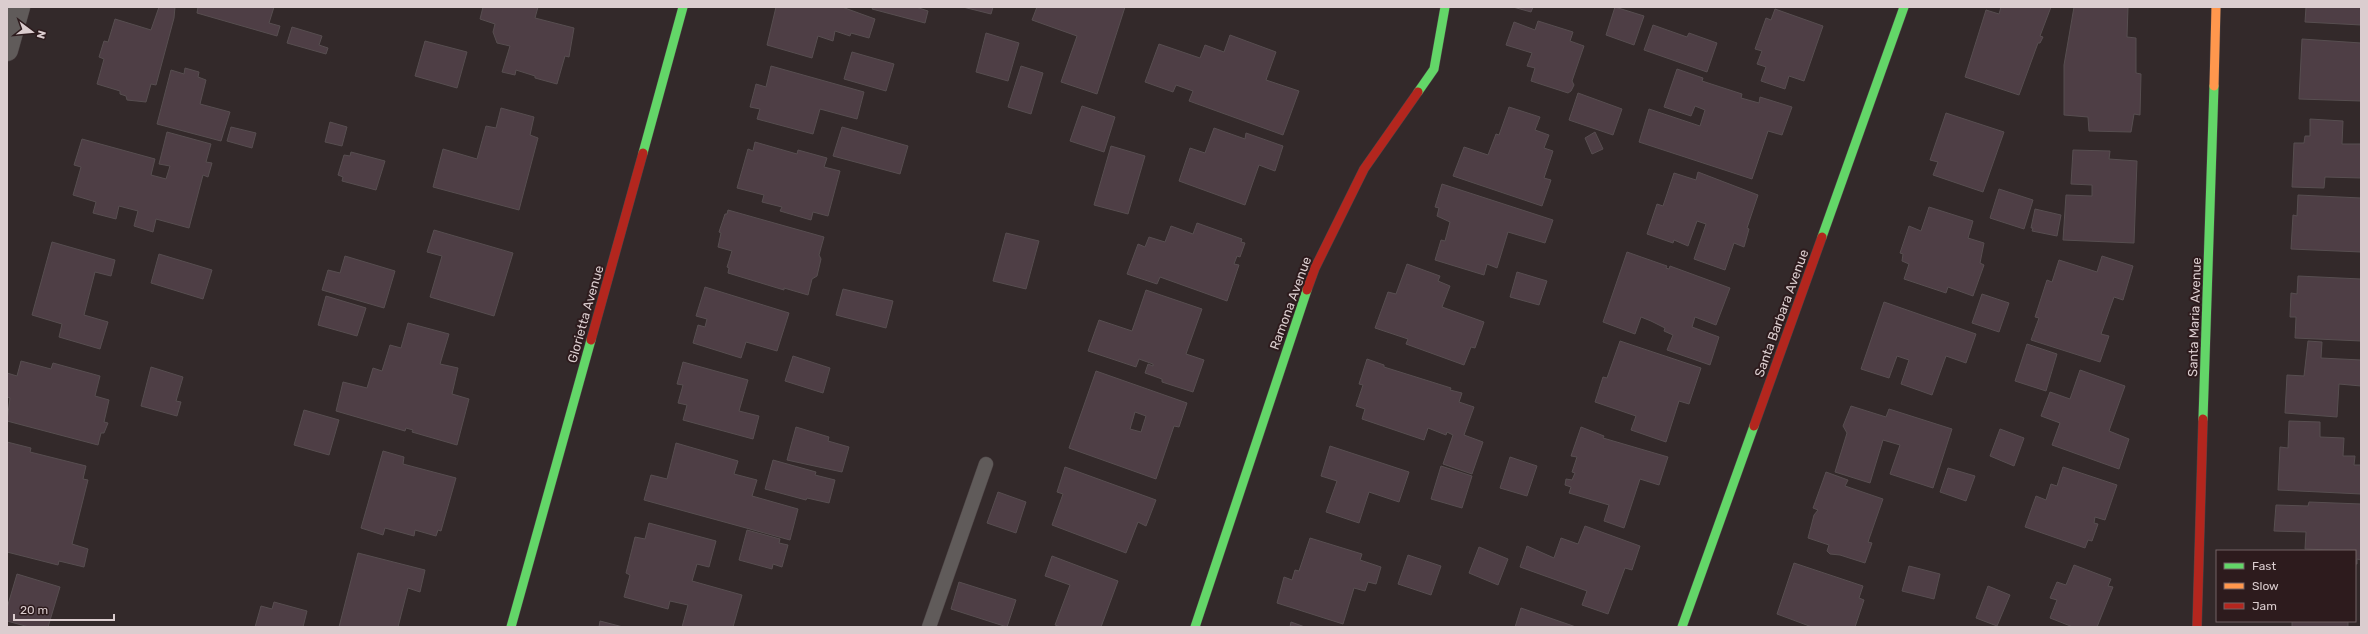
<svg xmlns="http://www.w3.org/2000/svg" width="2368" height="634" font-family="Rubik,sans-serif">
<rect width="100%" height="100%" fill="#33292a"/>
<g fill="#4e3e45" stroke="#574e50" fill-rule="evenodd">
<polygon points="159,7 175,7 174,18 156,85 151,84 146,102 127,100 126,96 120,94 120,91 97,84 104,59 99,57 104,41 108,42 115,19 151,30"/>
<polygon points="198,7 274,7 269,23 280,26 277,36 197,13"/>
<polygon points="483,7 538,7 535,18 574,28 569,57 565,56 557,84 535,78 535,76 516,70 515,75 502,72 510,46 497,43 493,32 495,24 480,19"/>
<polygon points="776,7 842,7 875,19 869,38 851,33 850,36 835,31 833,41 818,36 812,58 767,45"/>
<polygon points="873,7 916,7 928,11 925,23 872,9"/>
<polygon points="963,7 993,7 991,14"/>
<polygon points="1037,7 1125,7 1097,94 1061,82 1077,36 1032,20"/>
<polygon points="1513,7 1533,7 1531,12"/>
<polygon points="1615,7 1644,16 1634,45 1606,35"/>
<polygon points="2001,7 2051,7 2040,36 2043,37 2040,43 2038,43 2019,95 1965,77 1986,10 1999,14"/>
<polygon points="2074,7 2128,7 2127,37 2136,38 2136,73 2141,74 2140,115 2134,114 2131,132 2089,131 2088,117 2064,115 2064,65"/>
<polygon points="2306,7 2361,7 2361,25 2305,22"/>
<polygon points="1775,9 1823,26 1804,81 1789,76 1785,89 1761,81 1766,67 1757,64 1762,51 1755,49 1766,18 1771,20"/>
<polygon points="1538,21 1573,32 1570,41 1584,46 1572,81 1574,85 1571,91 1568,93 1531,81 1535,68 1527,66 1532,53 1506,45 1514,22 1535,30"/>
<polygon points="1653,25 1687,37 1689,33 1717,43 1707,72 1644,50"/>
<polygon points="292,27 322,36 319,45 328,48 326,54 287,43"/>
<polygon points="986,33 1019,43 1008,81 976,72"/>
<polygon points="1230,35 1276,52 1266,80 1299,91 1283,135 1189,101 1193,91 1176,85 1173,92 1145,82 1159,44 1200,58 1205,45 1224,52"/>
<polygon points="2302,39 2361,43 2361,101 2299,99"/>
<polygon points="425,41 467,52 457,88 415,76"/>
<polygon points="852,52 894,64 886,91 844,79"/>
<polygon points="771,66 864,92 857,119 820,109 813,134 757,119 760,109 750,107 756,84 766,87"/>
<polygon points="1021,66 1043,73 1031,114 1008,107"/>
<polygon points="185,68 199,72 198,77 206,80 200,104 230,112 221,141 157,124 171,70 184,74"/>
<polygon points="1677,69 1703,78 1702,81 1742,94 1741,98 1759,103 1760,97 1792,107 1782,135 1768,131 1752,179 1639,142 1649,109 1700,126 1705,110 1695,106 1691,116 1664,107"/>
<polygon points="1578,93 1622,109 1613,135 1569,120"/>
<polygon points="1082,106 1115,117 1104,152 1070,141"/>
<polygon points="1509,107 1540,117 1535,130 1549,135 1544,148 1553,151 1544,178 1551,180 1542,206 1453,176 1464,147 1488,155 1496,134 1499,135"/>
<polygon points="501,108 534,117 530,135 538,138 519,210 433,187 443,149 477,159 486,126 496,128"/>
<polygon points="1946,113 2004,132 1983,192 1933,175 1938,162 1930,160"/>
<polygon points="2310,119 2343,121 2342,144 2361,144 2361,178 2325,177 2324,188 2292,187 2294,143 2304,143 2305,136 2310,136"/>
<polygon points="330,122 347,127 342,146 325,142"/>
<polygon points="231,127 256,133 252,148 227,141"/>
<polygon points="842,127 908,146 900,174 833,156"/>
<polygon points="1214,128 1245,139 1246,133 1283,146 1275,171 1259,165 1245,205 1179,181 1190,148 1205,153"/>
<polygon points="167,132 211,144 206,162 212,163 208,177 203,175 189,228 156,219 153,232 134,226 138,211 119,206 116,219 93,213 96,202 73,195 81,167 74,165 82,139 155,159 151,175 166,179 170,166 159,164"/>
<polygon points="1595,132 1603,149 1592,154 1585,138"/>
<polygon points="755,142 797,154 798,150 827,158 824,167 840,171 828,216 813,212 811,220 780,211 782,207 762,202 764,195 737,188 748,149 753,151"/>
<polygon points="1111,146 1145,156 1128,214 1094,205"/>
<polygon points="2073,150 2110,151 2109,159 2137,161 2134,243 2063,240 2066,195 2092,196 2092,185 2071,184"/>
<polygon points="351,152 385,161 376,190 342,181 343,177 338,175 344,155 350,156"/>
<polygon points="1698,172 1758,195 1747,228 1749,229 1744,247 1734,243 1725,270 1694,259 1706,224 1697,221 1688,246 1674,240 1673,243 1647,234 1657,204 1663,206 1674,173 1696,180"/>
<polygon points="1442,184 1553,220 1545,243 1508,232 1497,268 1487,264 1484,275 1435,260 1441,240 1445,241 1450,222 1437,216 1439,208 1435,207"/>
<polygon points="1999,189 2033,200 2024,229 1990,218"/>
<polygon points="2298,195 2361,198 2361,252 2291,249 2293,215 2297,216"/>
<polygon points="1929,207 1973,221 1968,238 1984,243 1980,263 1984,265 1973,296 1948,287 1946,293 1904,279 1909,264 1902,261 1903,254 1900,253 1909,226 1921,231"/>
<polygon points="2035,209 2061,215 2057,236 2032,231 2033,228 2031,228"/>
<polygon points="728,210 824,237 819,255 821,259 817,276 812,279 808,295 784,288 784,290 728,273 729,268 727,267 732,251 718,247 721,233 719,232 725,214 727,214"/>
<polygon points="1197,223 1242,239 1241,242 1245,243 1240,257 1237,256 1234,264 1239,265 1227,301 1160,277 1157,284 1127,274 1138,244 1145,247 1149,237 1165,242 1171,226 1193,234"/>
<polygon points="434,230 513,253 494,316 430,297 442,256 427,252"/>
<polygon points="1006,233 1039,241 1026,289 993,281"/>
<polygon points="52,242 115,260 111,276 95,272 84,315 108,322 100,349 59,337 62,324 32,315"/>
<polygon points="1627,252 1667,266 1666,268 1669,269 1670,266 1730,288 1716,325 1695,317 1692,327 1719,337 1710,365 1667,350 1673,335 1664,331 1665,328 1651,321 1641,317 1635,334 1603,322"/>
<polygon points="159,254 212,270 203,299 151,283"/>
<polygon points="345,256 395,271 384,308 322,290 328,270 340,273"/>
<polygon points="2102,256 2133,266 2123,300 2114,297 2101,334 2109,336 2100,362 2031,340 2039,318 2035,317 2047,280 2052,282 2059,260 2097,272"/>
<polygon points="1407,264 1440,276 1438,281 1450,286 1442,307 1484,322 1475,348 1471,347 1464,365 1406,344 1408,339 1375,328 1388,292 1396,294"/>
<polygon points="1517,272 1547,281 1539,305 1510,297"/>
<polygon points="2298,276 2361,279 2361,341 2295,338 2296,317 2290,317 2291,293 2297,294"/>
<polygon points="705,287 789,313 777,351 746,342 741,358 693,343 698,325 705,327 707,319 696,316"/>
<polygon points="843,289 893,301 886,328 836,315"/>
<polygon points="1146,290 1202,309 1186,354 1204,360 1193,392 1162,382 1162,379 1145,373 1148,364 1153,366 1153,364 1139,359 1136,367 1088,351 1099,320 1132,331"/>
<polygon points="1982,294 2009,303 1999,332 1972,323"/>
<polygon points="326,296 366,308 357,336 318,325"/>
<polygon points="1884,302 1976,334 1966,363 1946,356 1932,395 1901,384 1909,360 1897,356 1889,378 1861,369"/>
<polygon points="408,323 449,334 440,364 458,368 452,394 469,399 457,445 412,432 413,430 406,428 405,431 336,411 343,382 367,388 373,368 382,371 390,345 401,348"/>
<polygon points="1620,341 1701,368 1689,404 1679,401 1666,442 1631,430 1636,416 1595,402 1603,377 1607,378"/>
<polygon points="2308,341 2322,342 2321,358 2361,360 2361,386 2339,384 2337,417 2285,413 2287,375 2304,376"/>
<polygon points="2027,344 2057,354 2046,391 2015,381"/>
<polygon points="793,356 830,368 823,393 785,381"/>
<polygon points="1367,359 1384,365 1384,367 1451,388 1450,390 1462,393 1459,402 1474,407 1464,435 1483,442 1472,474 1443,464 1453,435 1447,432 1446,435 1428,428 1424,440 1362,419 1365,409 1356,406 1363,385 1359,384"/>
<polygon points="21,361 51,369 53,363 100,376 95,396 109,400 104,422 108,423 104,433 101,433 98,445 7,421 10,398 7,397 7,373 17,376"/>
<polygon points="683,362 748,380 739,411 759,416 753,439 683,420 687,405 678,403 683,385 677,384"/>
<polygon points="151,367 183,377 176,401 181,402 177,416 141,406"/>
<polygon points="2080,370 2125,386 2109,431 2129,439 2119,469 2052,445 2060,423 2041,416 2050,392 2070,399"/>
<path d="M1096,371l91,32 -8,24 -5,-1 -18,53 -87,-31zM1135,412l11,4 -5,16 -11,-3z"/>
<polygon points="1851,406 1886,417 1889,409 1952,429 1933,488 1890,474 1900,445 1883,440 1870,483 1835,472 1847,433 1843,426"/>
<polygon points="304,410 339,420 329,455 294,445"/>
<polygon points="2289,421 2320,422 2320,437 2344,438 2343,456 2355,456 2354,465 2361,465 2361,494 2278,490 2280,447 2288,448"/>
<polygon points="796,427 829,437 828,441 849,447 842,472 787,460"/>
<polygon points="1581,427 1604,436 1603,438 1668,457 1659,485 1640,479 1624,528 1604,521 1609,505 1569,493 1571,487 1565,485 1566,479 1572,480 1575,473 1572,472 1577,457 1571,456"/>
<polygon points="2000,429 2024,438 2014,466 1990,456"/>
<polygon points="7,442 31,448 30,452 86,466 83,479 88,480 72,544 88,549 84,567 59,561 58,565 7,552"/>
<polygon points="676,443 738,461 734,474 757,480 752,496 798,509 790,540 644,500 651,475 667,479"/>
<polygon points="1330,446 1409,472 1399,502 1369,492 1359,523 1326,512 1337,481 1321,476"/>
<polygon points="383,451 404,457 403,464 456,478 441,531 438,530 436,536 415,530 414,536 385,528 383,535 361,528"/>
<polygon points="1510,457 1537,466 1527,496 1500,488"/>
<polygon points="773,460 816,472 815,475 835,480 829,503 807,498 806,500 765,489"/>
<polygon points="1441,466 1472,476 1462,508 1431,499"/>
<polygon points="1065,467 1156,500 1146,526 1138,522 1126,553 1052,525 1063,494 1057,492"/>
<polygon points="2063,467 2117,485 2105,520 2095,517 2094,523 2098,524 2092,541 2088,540 2085,548 2025,527 2036,496 2046,500 2051,484 2057,486"/>
<polygon points="1948,468 1975,476 1966,501 1940,492"/>
<polygon points="1826,472 1848,480 1845,486 1883,499 1868,542 1872,543 1865,563 1840,555 1830,554 1827,551 1829,545 1808,538 1814,515 1818,510 1813,508"/>
<polygon points="998,492 1026,502 1016,533 987,523"/>
<polygon points="2309,502 2361,504 2361,560 2357,559 2357,564 2355,564 2355,551 2305,549 2306,532 2274,531 2276,505 2308,506"/>
<polygon points="649,523 716,541 709,567 697,564 692,581 742,595 733,627 682,627 688,605 670,601 668,609 624,597 630,575 626,573 635,537 645,539"/>
<polygon points="1585,526 1640,546 1632,570 1625,568 1608,614 1582,605 1587,591 1520,567 1527,546 1554,558 1561,538 1578,544"/>
<polygon points="747,530 780,539 779,543 788,545 782,567 773,564 772,569 739,560"/>
<polygon points="1310,538 1362,554 1360,560 1381,567 1376,584 1368,582 1365,591 1354,588 1343,624 1277,603 1284,577 1292,580 1295,570 1299,571"/>
<polygon points="1479,547 1508,559 1498,585 1469,573"/>
<polygon points="358,553 425,570 420,592 408,588 398,627 339,627"/>
<polygon points="1408,555 1441,566 1431,595 1398,584"/>
<polygon points="1052,556 1118,581 1101,627 1061,627 1055,625 1070,585 1045,576"/>
<polygon points="1794,563 1863,586 1859,598 1864,600 1855,627 1812,627 1777,614"/>
<polygon points="2074,565 2111,579 2108,586 2113,587 2097,627 2073,627 2050,618 2057,600 2050,598 2057,582 2066,585"/>
<polygon points="1909,566 1940,574 1934,599 1902,591"/>
<polygon points="17,574 60,587 48,627 29,627 7,621 7,608"/>
<polygon points="959,582 1016,600 1007,627 951,609"/>
<polygon points="1988,586 2010,595 1997,626 1976,618"/>
<polygon points="274,602 307,611 303,627 255,627 261,606 272,609"/>
<polygon points="1521,608 1576,627 1515,627"/>
<polygon points="600,621 623,627 599,627"/>
<rect x="2292" y="621" width="56" height="6"/>
<polygon points="1291,622 1305,627 1290,627"/>
</g>
<g fill="none" stroke-linecap="round" stroke-linejoin="round">
<defs>
<polyline id="lane" points="929,627 986,464"/>
<polyline id="street" points="7,50 19,7"/>
<g id="fast">
<polyline points="1418,92 1434,69 1445,7"/>
<polyline points="643,153 683,7"/>
<polyline points="1822,237 1904,7"/>
<polyline points="2203,419 2214,86"/>
<polyline points="511,627 591,340"/>
<polyline points="1195,627 1307,290"/>
<polyline points="1682,627 1754,426"/>
</g>
<polyline id="slow" points="2214,86 2216,7"/>
<g id="jam">
<polyline points="1307,290 1315,268 1364,169 1418,92"/>
<polyline points="591,340 643,153"/>
<polyline points="1754,426 1822,237"/>
<polyline points="2197,627 2203,419"/>
</g>
</defs>
<use href="#lane" stroke="#4d4445" stroke-width="15"/>
<use href="#street" stroke="#4d4445" stroke-width="23"/>
<use href="#fast" stroke="#4d4445" stroke-width="10"/>
<use href="#slow" stroke="#4d4445" stroke-width="10"/>
<use href="#jam" stroke="#4d4445" stroke-width="10"/>
<use href="#lane" stroke="#605b5a" stroke-width="14"/>
<use href="#street" stroke="#605b5a" stroke-width="22"/>
<use href="#fast" stroke="#63d668" stroke-width="9"/>
<use href="#slow" stroke="#ff974d" stroke-width="9"/>
<use href="#jam" stroke="#b3261e" stroke-width="9"/>
</g>
<g text-anchor="middle" stroke-width="4" stroke-linejoin="round" paint-order="stroke">
<g font-size="13" fill="#dbcdcf" stroke="#2d1b1d">
<text transform="translate(1290 303) rotate(-70)" y="5">Ramona Avenue</text>
<text transform="translate(1781 313) rotate(-70)" y="5">Santa Barbara Avenue</text>
<text transform="translate(585 314) rotate(-74)" y="5">Glorietta Avenue</text>
<text transform="translate(2194 317) rotate(-88)" y="5">Santa Maria Avenue</text>
</g>
</g>
<rect width="2368" height="634" fill="none" stroke="#dbcdcf" stroke-width="16"/>
<rect x="2216" y="550" width="140" height="72" fill="#2d1b1d" stroke="#736264"/>
<rect x="2224" y="563" width="20" height="6" fill="#63d668" stroke="#736264"/>
<text x="2252" y="570" font-size="12" fill="#dbcdcf">Fast</text>
<rect x="2224" y="583" width="20" height="6" fill="#ff974d" stroke="#736264"/>
<text x="2252" y="590" font-size="12" fill="#dbcdcf">Slow</text>
<rect x="2224" y="603" width="20" height="6" fill="#b3261e" stroke="#736264"/>
<text x="2252" y="610" font-size="12" fill="#dbcdcf">Jam</text>
<g transform="translate(32 32) rotate(106)" stroke="#2d1b1d" stroke-width="3" paint-order="stroke">
<path d="M0-3L7 15L0 10L-7 15Z" fill="#dbcdcf"/>
<text y="-6" font-size="11" font-weight="bold" text-anchor="middle" fill="#dbcdcf">N</text>
</g>
<path d="M14 614v6h100v-6" fill="none" stroke="#dbcdcf" stroke-width="2"/>
<text x="20" y="614" font-size="12" fill="#dbcdcf" stroke="#2d1b1d" stroke-width="3" paint-order="stroke">20 m</text>
</svg>
